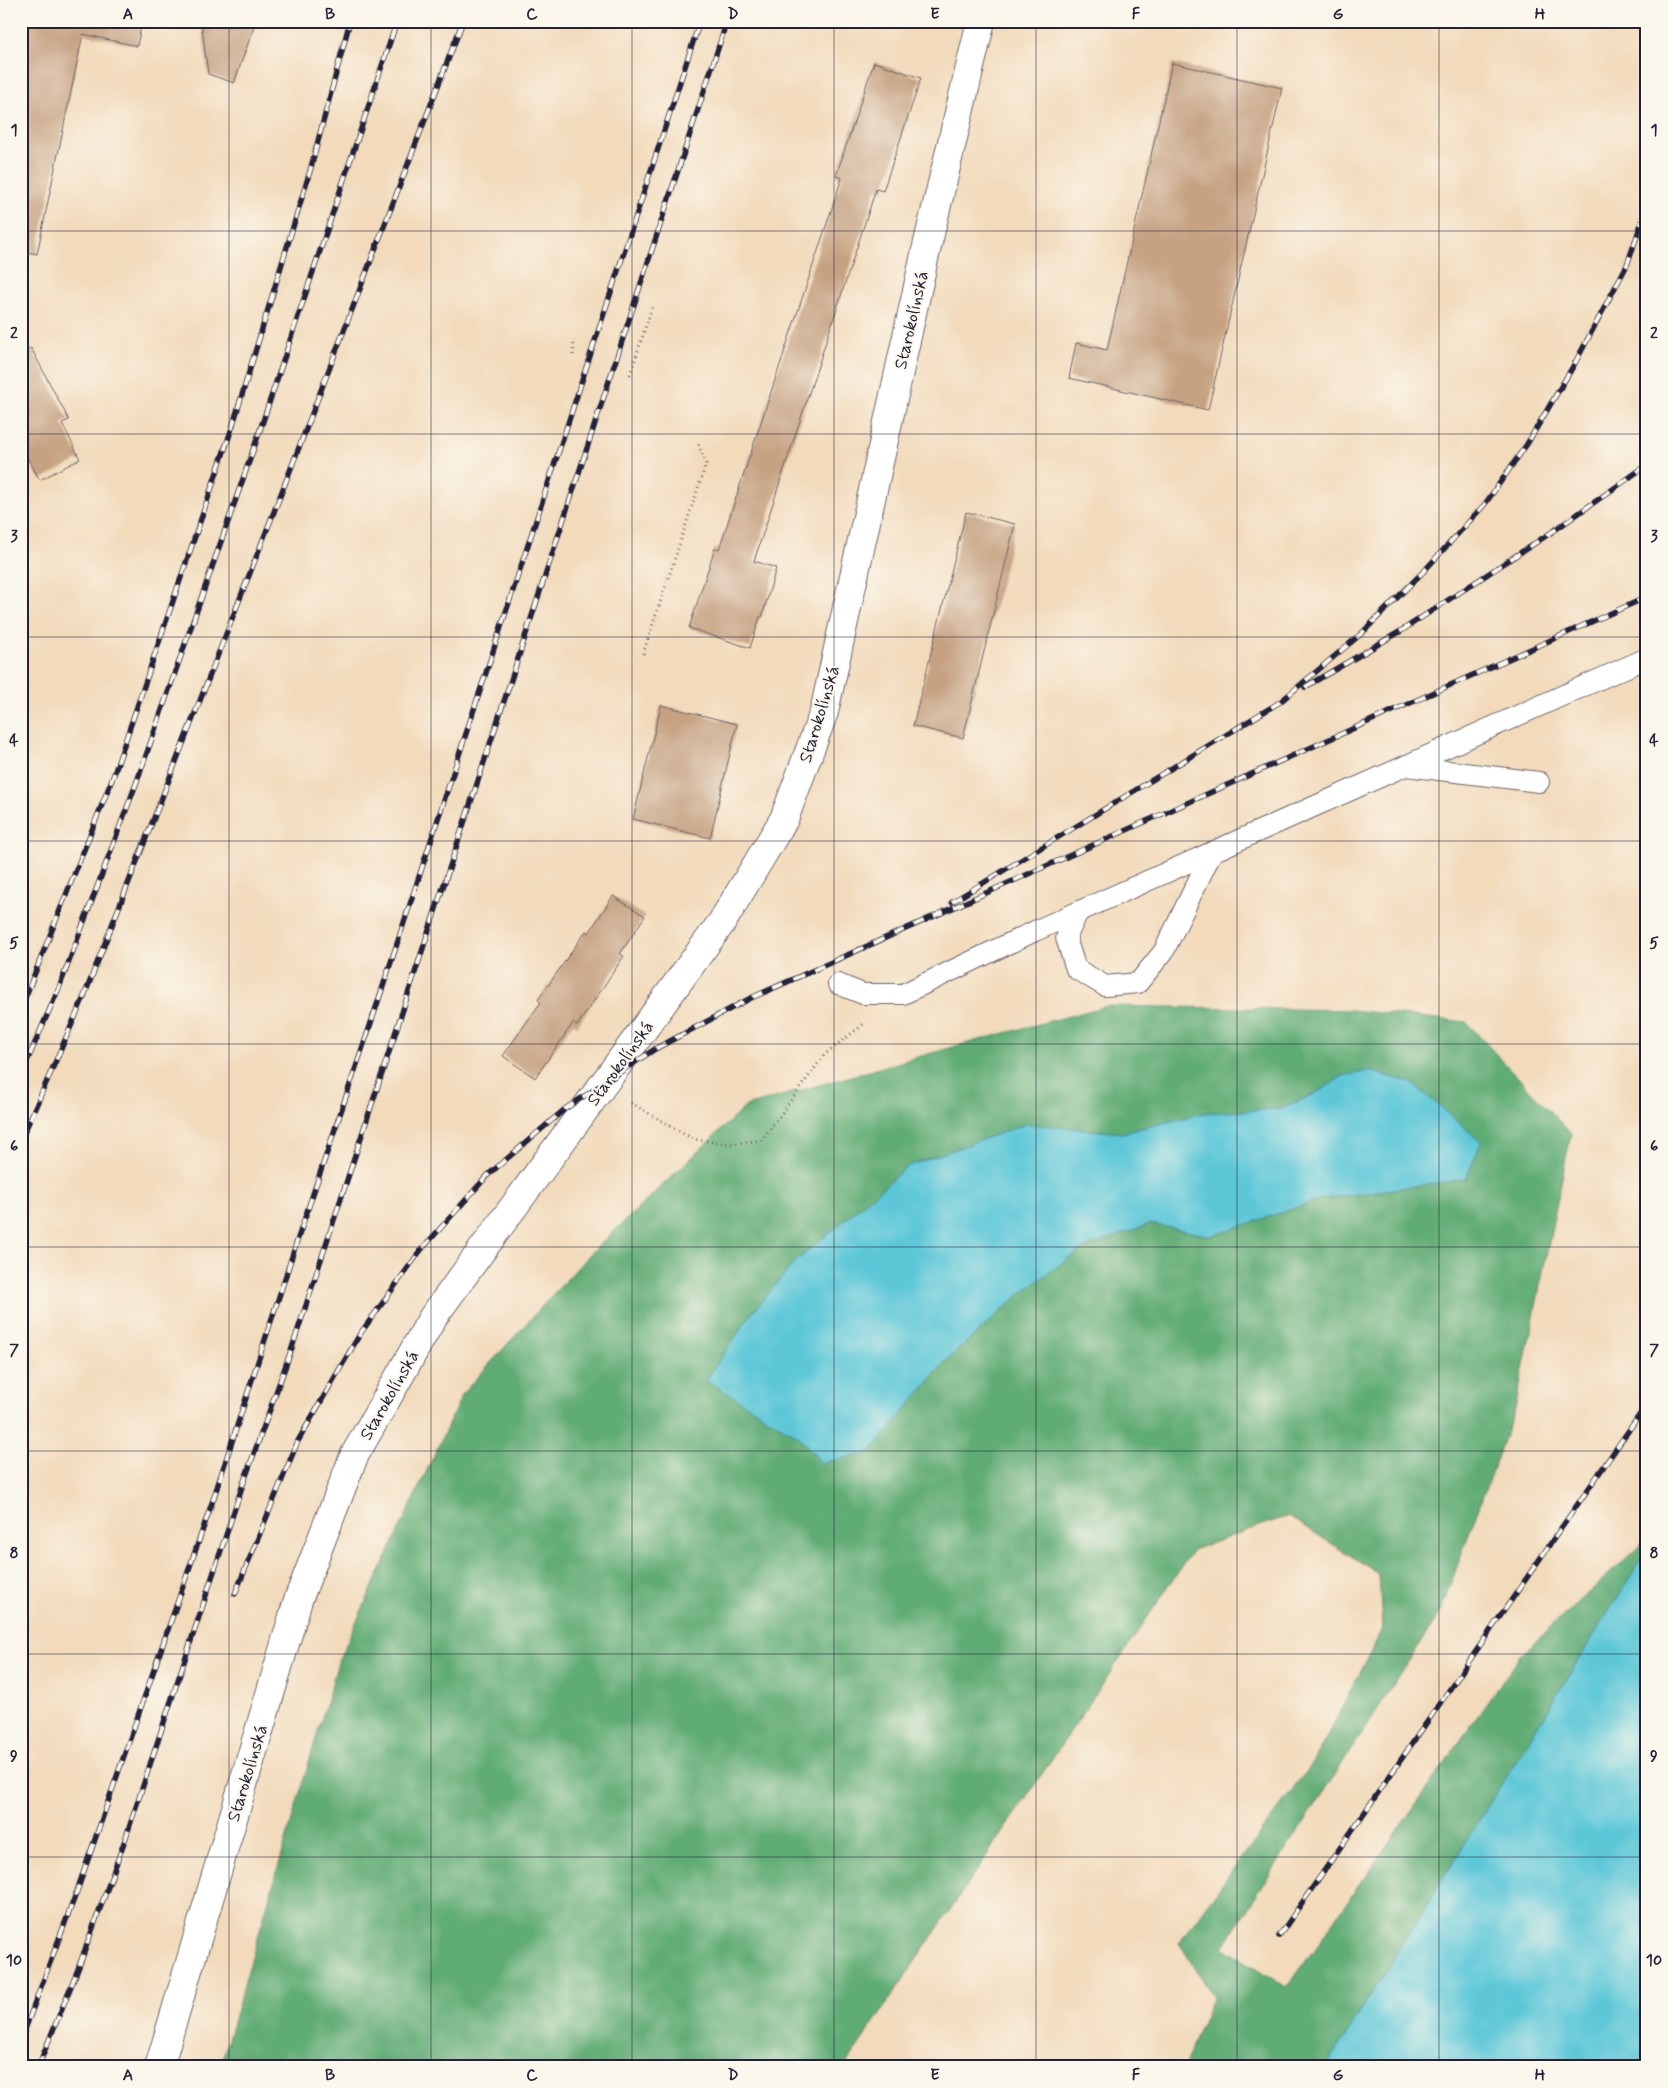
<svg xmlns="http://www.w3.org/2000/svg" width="1668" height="2088" font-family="Mynerve,sans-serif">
<rect width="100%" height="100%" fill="#fbf7ec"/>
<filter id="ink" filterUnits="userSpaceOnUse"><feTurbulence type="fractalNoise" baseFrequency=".02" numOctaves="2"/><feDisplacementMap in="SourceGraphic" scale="10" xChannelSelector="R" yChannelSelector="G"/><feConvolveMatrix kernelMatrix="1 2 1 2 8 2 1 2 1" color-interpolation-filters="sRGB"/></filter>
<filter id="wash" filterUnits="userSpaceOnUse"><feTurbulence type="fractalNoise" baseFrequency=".0096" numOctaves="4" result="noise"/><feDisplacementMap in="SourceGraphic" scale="20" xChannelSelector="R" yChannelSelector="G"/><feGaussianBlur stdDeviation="1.12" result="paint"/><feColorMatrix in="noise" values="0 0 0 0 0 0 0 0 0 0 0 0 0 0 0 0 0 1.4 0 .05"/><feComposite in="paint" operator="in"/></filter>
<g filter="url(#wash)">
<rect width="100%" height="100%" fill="#f2dabb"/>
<path fill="#61ac75" stroke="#426758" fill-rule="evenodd" d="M1107,1006l244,4 115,12 105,112 -56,275 -75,204 -217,334 64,41 232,-331 128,-118v11l-321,517h-142l29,-71 -34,-53 136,-184 67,-128 -3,-57 -91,-58 -95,34 -349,517h-624l119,-408 124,-266 126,-138 157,-149 214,-61zM1343,1076l69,7 28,26 26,70 -144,20 -111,37 -61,-12 -70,26 -60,44 -76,69 -75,90 -48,9 -22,-25 -92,-58 44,-65 44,-52 113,-96 118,-42 96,9 82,-20 77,-4 34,-15z"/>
<g fill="#5dc7d8" stroke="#40748a">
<polygon points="1369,1071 1412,1083 1481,1142 1466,1179 1322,1199 1211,1236 1150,1224 1080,1250 1020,1294 944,1363 870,1453 821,1463 799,1437 706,1380 751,1314 795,1262 908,1166 1026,1124 1122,1133 1204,1113 1281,1109 1315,1094 1343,1076"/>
<polygon points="1647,1550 1647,2067 1326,2067"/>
</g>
<g id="blocks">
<g fill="#c6a282">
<polygon points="21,21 142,21 137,46 83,34 37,254 21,251"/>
<polygon points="201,21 256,21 234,83 208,74"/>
<polygon points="874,62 921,78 883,191 876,189 754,561 776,568 762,617 760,617 750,648 689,628 715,548 719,549 842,178 836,176"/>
<polygon points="1172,63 1282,88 1208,410 1069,378 1076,343 1107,350"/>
<polygon points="31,348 69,420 62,423 80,459 40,480 21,447 21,354"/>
<polygon points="966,512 1015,524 963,738 913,726"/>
<polygon points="661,705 737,724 710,838 633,819"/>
<polygon points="613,896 645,916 620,954 624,956 577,1026 573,1023 535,1078 503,1056 541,1002 538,1000 586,931 589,933"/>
</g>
</g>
</g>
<g filter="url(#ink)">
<use href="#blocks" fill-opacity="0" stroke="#6b6268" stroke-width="1"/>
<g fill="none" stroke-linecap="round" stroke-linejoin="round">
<defs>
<g id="service">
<polyline points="1406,766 1539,782"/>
<polyline points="1078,912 1066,938 1076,969 1105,986 1138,983 1164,951 1212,852"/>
<polyline points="838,984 863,994 903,994 1035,931 1647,658"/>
</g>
<polyline id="tertiary" points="159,2067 298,1600 354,1456 433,1317 722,922 784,819 824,712 924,259 981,21"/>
</defs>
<use href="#service" stroke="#6b6268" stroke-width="22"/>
<use href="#tertiary" stroke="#6b6268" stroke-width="30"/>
<g stroke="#6b6268" stroke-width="3" stroke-dasharray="1 4" stroke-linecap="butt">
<polyline points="573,355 574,340"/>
<polyline points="630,375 652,307"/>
<polyline points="643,654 706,464 698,443"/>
<polyline points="631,1103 693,1139 729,1144 762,1140 825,1054 865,1023"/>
</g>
<use href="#service" stroke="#fff" stroke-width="20"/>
<use href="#tertiary" stroke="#fff" stroke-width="28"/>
<defs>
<g id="rail">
<polyline points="1305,687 1401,631 1555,530 1647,465"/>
<polyline points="952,902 1280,702 1361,634 1425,570 1485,504 1527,444 1575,363 1627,265 1647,207"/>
<polyline points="21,1008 113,777 232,428 310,171 350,21"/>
<polyline points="21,1075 59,988 136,784 257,439 397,21"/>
<polyline points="21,1140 83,999 288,476 463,21"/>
<polyline points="235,1594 298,1441 360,1334 421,1250 488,1175 565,1109 655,1049 749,999 1647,597"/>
<polyline points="1279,1936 1647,1404"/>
<polyline points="21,2040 77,1891 213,1500 296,1244 371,1023 700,21"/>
<polyline points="38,2067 78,1969 126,1837 242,1487 292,1348 727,21"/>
</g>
</defs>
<use href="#rail" stroke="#22223b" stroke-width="5.5"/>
<use href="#rail" stroke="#fbf7ec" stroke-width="4" stroke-dasharray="11" stroke-linecap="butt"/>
</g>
</g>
<path fill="none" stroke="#22223b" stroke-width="1" stroke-opacity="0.55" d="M229,21v2046M431,21v2046M632,21v2046M834,21v2046M1036,21v2046M1237,21v2046M1439,21v2046M21,231h1626M21,434h1626M21,637h1626M21,841h1626M21,1044h1626M21,1247h1626M21,1451h1626M21,1654h1626M21,1857h1626"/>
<g text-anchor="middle" stroke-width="4.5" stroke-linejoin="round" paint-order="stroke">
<g font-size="18" fill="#22223b" stroke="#fbf7ec">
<text transform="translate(911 320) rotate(-77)" y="6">Starokolínská</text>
<text transform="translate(819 714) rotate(-73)" y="6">Starokolínská</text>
<text transform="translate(620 1063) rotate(-54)" y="6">Starokolínská</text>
<text transform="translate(389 1395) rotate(-60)" y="6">Starokolínská</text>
<text transform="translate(247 1773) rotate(-73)" y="6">Starokolínská</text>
</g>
</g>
<rect width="1668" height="2088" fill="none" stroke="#fbf7ec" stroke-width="55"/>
<rect x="28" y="28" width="1612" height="2032" fill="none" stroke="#22223b" stroke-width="2"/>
<g font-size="16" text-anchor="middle" font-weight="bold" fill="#22223b">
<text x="128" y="19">A</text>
<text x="330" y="19">B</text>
<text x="532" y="19">C</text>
<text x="733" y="19">D</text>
<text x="935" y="19">E</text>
<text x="1136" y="19">F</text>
<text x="1338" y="19">G</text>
<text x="1540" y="19">H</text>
<text x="14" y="135">1</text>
<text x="1654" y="135">1</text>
<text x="14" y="338">2</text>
<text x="1654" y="338">2</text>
<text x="14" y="541">3</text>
<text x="1654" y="541">3</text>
<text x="14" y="745">4</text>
<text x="1654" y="745">4</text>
<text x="14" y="948">5</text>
<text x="1654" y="948">5</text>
<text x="14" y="1151">6</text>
<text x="1654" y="1151">6</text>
<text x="14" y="1355">7</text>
<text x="1654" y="1355">7</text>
<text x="14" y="1558">8</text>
<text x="1654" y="1558">8</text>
<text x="14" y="1761">9</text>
<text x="1654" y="1761">9</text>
<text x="14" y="1965">10</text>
<text x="1654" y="1965">10</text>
<text x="128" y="2080">A</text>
<text x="330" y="2080">B</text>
<text x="532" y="2080">C</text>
<text x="733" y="2080">D</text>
<text x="935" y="2080">E</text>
<text x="1136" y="2080">F</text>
<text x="1338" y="2080">G</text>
<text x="1540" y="2080">H</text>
</g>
</svg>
